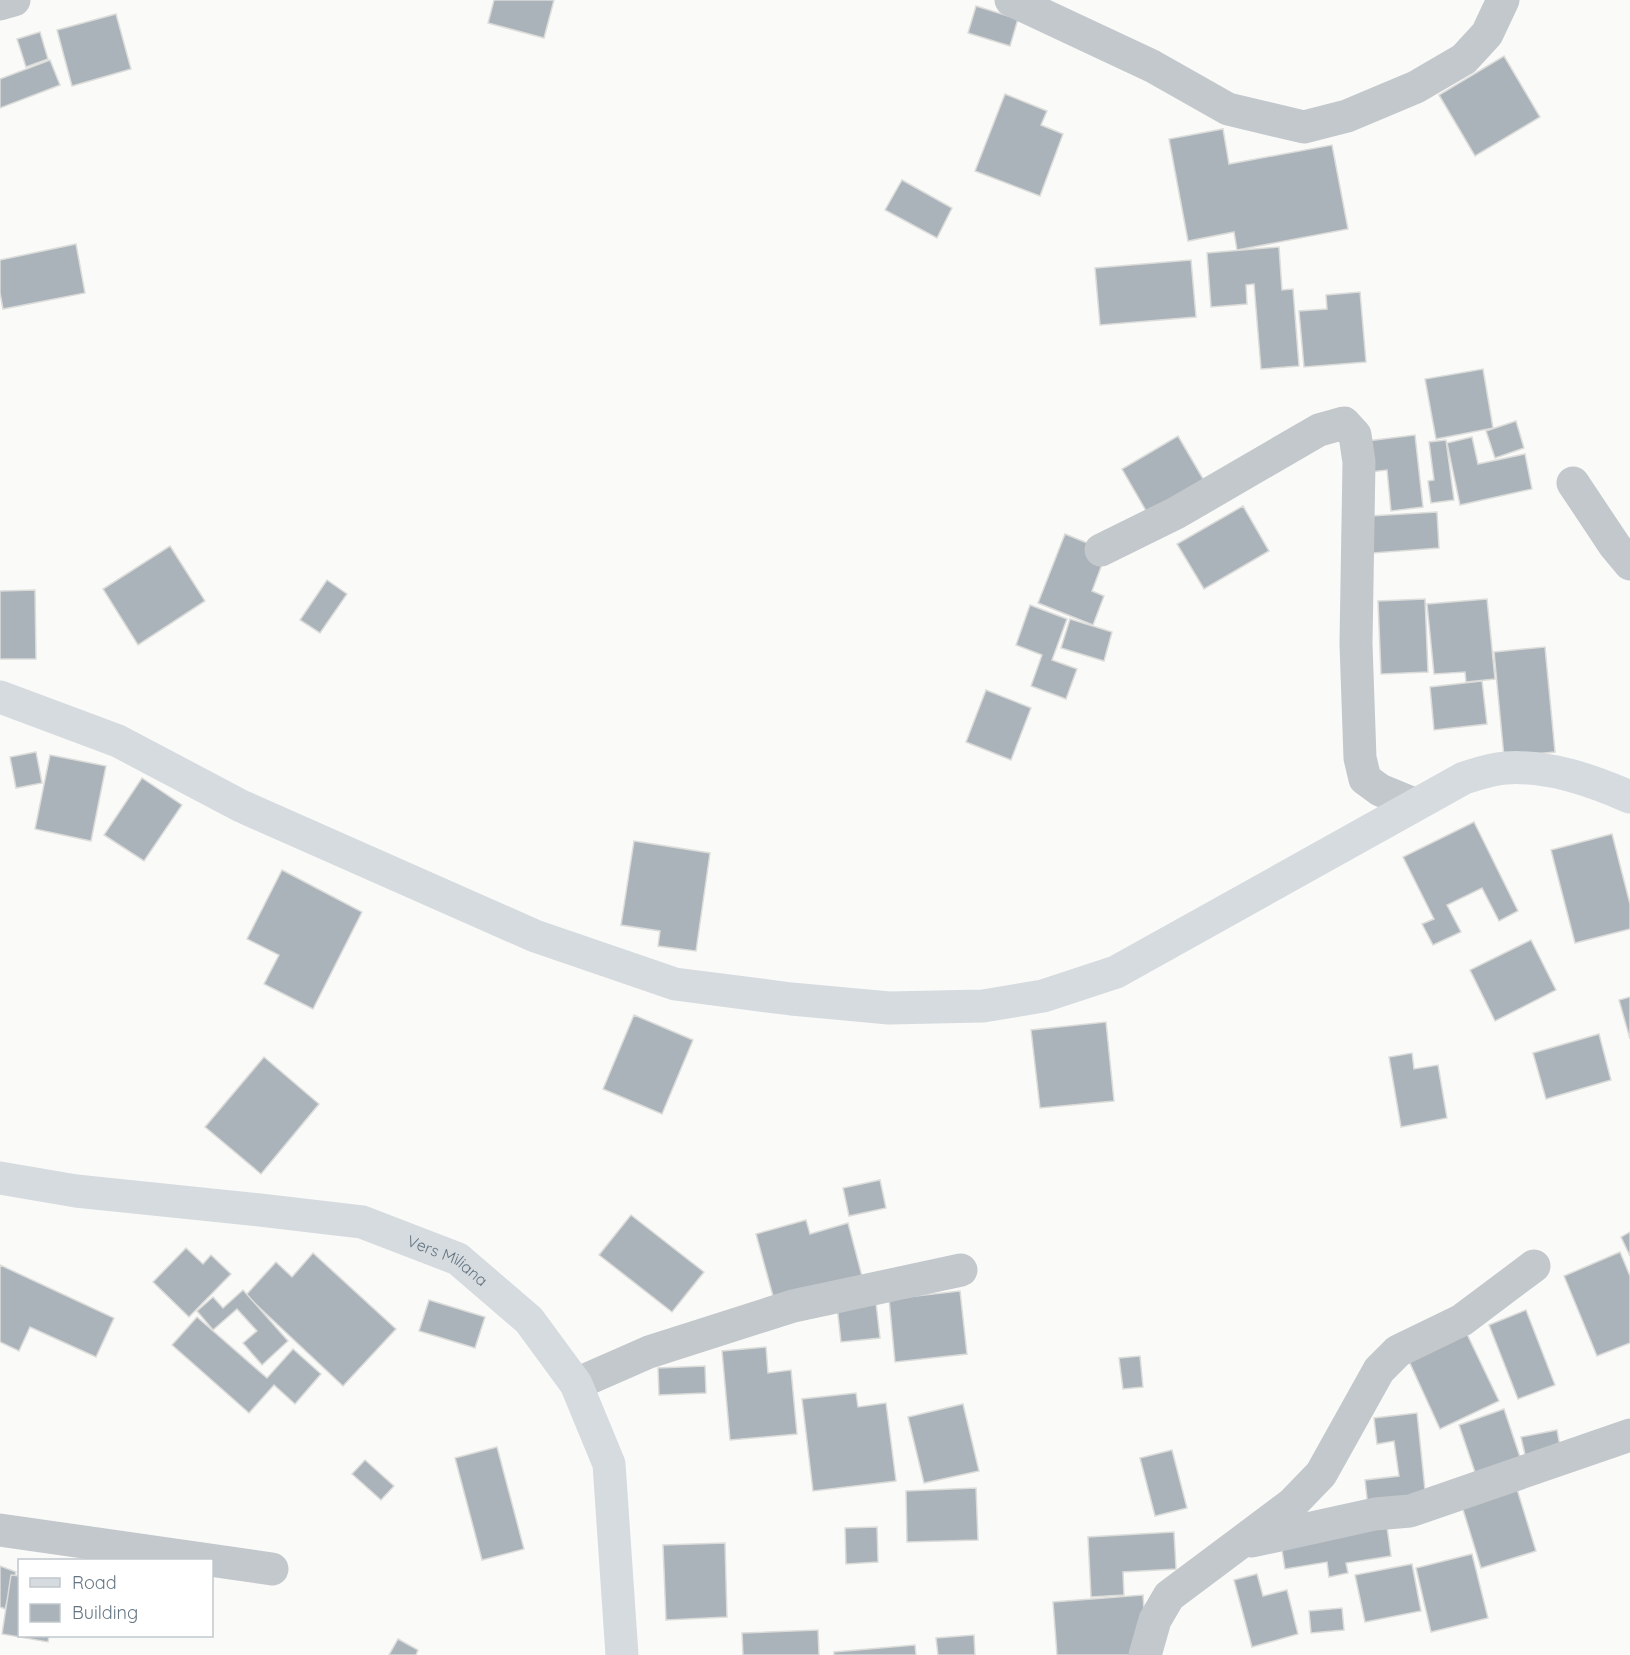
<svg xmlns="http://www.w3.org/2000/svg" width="1630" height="1655" font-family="Quicksand,sans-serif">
<rect width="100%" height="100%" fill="#fafaf8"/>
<g fill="#aab3b9" stroke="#dcdcda" stroke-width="1.5">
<polygon points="494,0 554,0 544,38 488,23"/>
<polygon points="976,6 1018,19 1010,46 968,33"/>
<polygon points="116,14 131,69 72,86 57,30"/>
<polygon points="40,32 48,59 26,67 17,39"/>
<polygon points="1504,56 1540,117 1475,156 1439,95"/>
<polygon points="50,60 60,85 0,108 0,79"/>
<polygon points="1005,94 1047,111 1041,125 1063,134 1040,196 975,171"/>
<polygon points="1223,129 1229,164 1332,145 1348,229 1237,250 1234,232 1188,241 1169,139"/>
<polygon points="902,180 952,208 937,238 885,210"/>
<polygon points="76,244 85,293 3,309 0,293 0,260"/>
<polygon points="1279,247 1282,290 1293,289 1299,366 1261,369 1254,284 1246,285 1247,304 1211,307 1207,253"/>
<polygon points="1191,260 1196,317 1100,325 1095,268"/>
<polygon points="1360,292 1366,362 1304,367 1299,311 1327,309 1326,295"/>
<polygon points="1483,369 1493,428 1436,439 1425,379"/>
<polygon points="1516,421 1524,448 1495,458 1486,431"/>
<polygon points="1415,435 1423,507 1391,511 1387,470 1370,472 1367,441"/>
<polygon points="1178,436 1216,501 1160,535 1122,469"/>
<polygon points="1472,437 1478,464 1525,454 1532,489 1460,505 1447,443"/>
<polygon points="1446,440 1454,500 1431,503 1428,481 1434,480 1429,442"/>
<polygon points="1243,506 1269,551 1204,589 1177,544"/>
<polygon points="1437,512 1439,548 1373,553 1370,516"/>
<polygon points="1065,534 1107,551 1092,591 1104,596 1093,625 1038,603"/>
<polygon points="170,546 205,601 138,645 103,589"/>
<polygon points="327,580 347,594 320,633 300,620"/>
<polygon points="35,590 36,659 0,659 0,591"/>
<polygon points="1425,599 1428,672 1381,674 1378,601"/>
<polygon points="1487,599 1495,679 1466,682 1465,672 1434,674 1427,604"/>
<polygon points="1030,605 1067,619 1052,660 1077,669 1066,699 1031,686 1042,655 1016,645"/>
<polygon points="1070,619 1112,632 1104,661 1061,648"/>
<polygon points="1545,647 1555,752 1504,757 1494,652"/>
<polygon points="1482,681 1487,724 1434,730 1430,687"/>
<polygon points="986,690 1031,708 1011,760 966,742"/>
<polygon points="36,752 42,783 16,788 10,757"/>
<polygon points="50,755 106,766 91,841 35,829"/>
<polygon points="142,778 182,805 144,861 104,835"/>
<polygon points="1474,822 1518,911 1499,921 1482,888 1447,905 1461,932 1433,945 1422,924 1434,919 1403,857"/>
<polygon points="1612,834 1630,904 1630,929 1575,943 1551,850"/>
<polygon points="634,841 710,853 696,951 658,946 660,931 621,925"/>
<polygon points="282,870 362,912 313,1009 264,984 279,955 247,939"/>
<polygon points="1531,940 1556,990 1495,1021 1470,970"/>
<polygon points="1630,997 1630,1039 1619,1000"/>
<polygon points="634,1015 693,1040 662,1114 603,1089"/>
<polygon points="1106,1022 1114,1101 1040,1108 1031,1030"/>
<polygon points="1599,1034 1611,1080 1546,1099 1533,1053"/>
<polygon points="1412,1053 1414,1069 1438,1065 1447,1118 1401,1127 1389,1057"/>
<polygon points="264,1057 319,1104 261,1174 205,1127"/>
<polygon points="880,1180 886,1208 849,1216 843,1188"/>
<polygon points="631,1215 704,1272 672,1312 599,1255"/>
<polygon points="806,1220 810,1234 848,1223 863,1280 779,1318 756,1234"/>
<polygon points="1630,1232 1630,1256 1621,1237"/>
<polygon points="186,1248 203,1264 211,1255 231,1274 189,1317 153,1282"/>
<polygon points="1620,1252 1630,1276 1630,1343 1597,1356 1564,1276"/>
<polygon points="313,1253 396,1329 343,1386 246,1295 276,1262 292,1277"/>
<polygon points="0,1265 114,1318 96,1357 30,1327 19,1351 0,1342"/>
<polygon points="243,1290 288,1341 262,1365 243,1343 257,1331 237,1309 213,1330 197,1311 213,1297 223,1308"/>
<polygon points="960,1291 967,1354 895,1362 889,1299"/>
<polygon points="429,1300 485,1317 475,1348 419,1331"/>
<polygon points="876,1303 880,1338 841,1342 837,1306"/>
<polygon points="1526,1310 1555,1385 1518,1399 1489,1325"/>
<polygon points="197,1317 267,1378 293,1349 321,1374 295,1404 274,1385 249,1413 172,1345"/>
<polygon points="1466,1332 1499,1401 1440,1429 1408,1359"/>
<polygon points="766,1347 768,1373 791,1370 797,1434 730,1440 722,1351"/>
<polygon points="1140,1356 1143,1387 1123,1389 1119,1358"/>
<polygon points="705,1366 706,1393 659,1395 658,1368"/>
<polygon points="856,1393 858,1407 886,1403 896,1481 813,1491 802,1399"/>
<polygon points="963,1404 979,1471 924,1483 908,1417"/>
<polygon points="1504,1409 1521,1460 1476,1475 1459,1425"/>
<polygon points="1417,1413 1426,1500 1368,1507 1365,1480 1399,1476 1394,1441 1377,1444 1374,1418"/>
<polygon points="1557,1430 1561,1452 1526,1459 1521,1437"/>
<polygon points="497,1447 524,1549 482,1560 455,1458"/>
<polygon points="1172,1450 1187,1508 1155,1516 1140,1458"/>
<polygon points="365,1460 394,1486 381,1500 352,1474"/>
<polygon points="1516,1486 1536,1551 1481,1568 1461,1503"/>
<polygon points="976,1488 978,1540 907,1542 906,1491"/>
<polygon points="877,1527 878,1562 846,1564 845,1528"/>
<polygon points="1387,1527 1391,1556 1346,1563 1348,1573 1329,1577 1327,1562 1285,1569 1281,1544"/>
<polygon points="1174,1532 1176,1569 1123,1572 1124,1595 1091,1597 1088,1537"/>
<polygon points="725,1543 727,1617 666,1620 663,1545"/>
<polygon points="1472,1554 1488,1618 1431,1632 1416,1568"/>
<polygon points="1412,1564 1421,1611 1365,1622 1355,1575"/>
<polygon points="0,1566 16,1572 5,1609 0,1607"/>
<polygon points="1257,1574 1263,1596 1287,1590 1298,1634 1252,1647 1234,1580"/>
<polygon points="11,1575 20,1576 20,1636 49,1636 48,1642 2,1634"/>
<polygon points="1143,1595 1147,1655 1057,1655 1053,1602"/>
<polygon points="1342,1608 1344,1630 1311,1633 1309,1611"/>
<polygon points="818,1630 819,1655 743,1655 742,1633"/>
<polygon points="974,1635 975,1655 938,1655 936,1638"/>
<polygon points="398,1639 418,1650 416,1655 389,1655"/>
<polygon points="915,1645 916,1655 834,1655 834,1652"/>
</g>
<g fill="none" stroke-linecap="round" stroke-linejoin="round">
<g stroke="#c3c8cc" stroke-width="33">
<polyline points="1011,0 1152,66 1228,109 1304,127 1347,116 1416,87 1464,59 1487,34 1503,0"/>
<polyline points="0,4 14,0"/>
<polyline points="1573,483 1615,546 1630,564"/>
<polyline points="1101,550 1176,513 1319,430 1344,423 1355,435 1359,462 1356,644 1360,758 1365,779 1380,790 1414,804"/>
<polyline points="576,1384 649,1352 793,1306 961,1270"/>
<polyline points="0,1530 272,1569"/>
<polyline points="1252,1541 1375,1514 1410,1511 1630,1435"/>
<polyline points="1145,1655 1155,1620 1169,1596 1292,1504 1321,1474 1379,1370 1398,1351 1462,1320 1534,1266"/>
</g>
<g stroke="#d6dbdf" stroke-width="33">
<path d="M0,697l118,44 123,65 294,130 140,48 116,15 98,9 94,-2 60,-10 73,-24 348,-194c13,-4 27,-9 41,-10 43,-3 86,12 125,29"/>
<path id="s1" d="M0,1178l76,13 184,19 102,12 96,37 71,61 47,64 33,80 13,191"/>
</g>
</g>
<g text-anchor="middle" stroke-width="6" stroke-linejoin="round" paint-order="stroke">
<g font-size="16" fill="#657683" stroke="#fff">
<text dy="6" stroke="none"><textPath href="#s1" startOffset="459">Vers Miliana</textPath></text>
</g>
</g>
<rect x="18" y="1559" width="195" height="78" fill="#ffffff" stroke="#c1c8cd" stroke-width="1.5"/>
<rect x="30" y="1578" width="30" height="9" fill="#d6dbdf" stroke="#c1c8cd" stroke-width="1.5"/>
<text x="72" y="1589" font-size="18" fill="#657683">Road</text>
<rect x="30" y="1604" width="30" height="18" fill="#aab3b9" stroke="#c1c8cd" stroke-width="1.5"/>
<text x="72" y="1619" font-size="18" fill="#657683">Building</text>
</svg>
